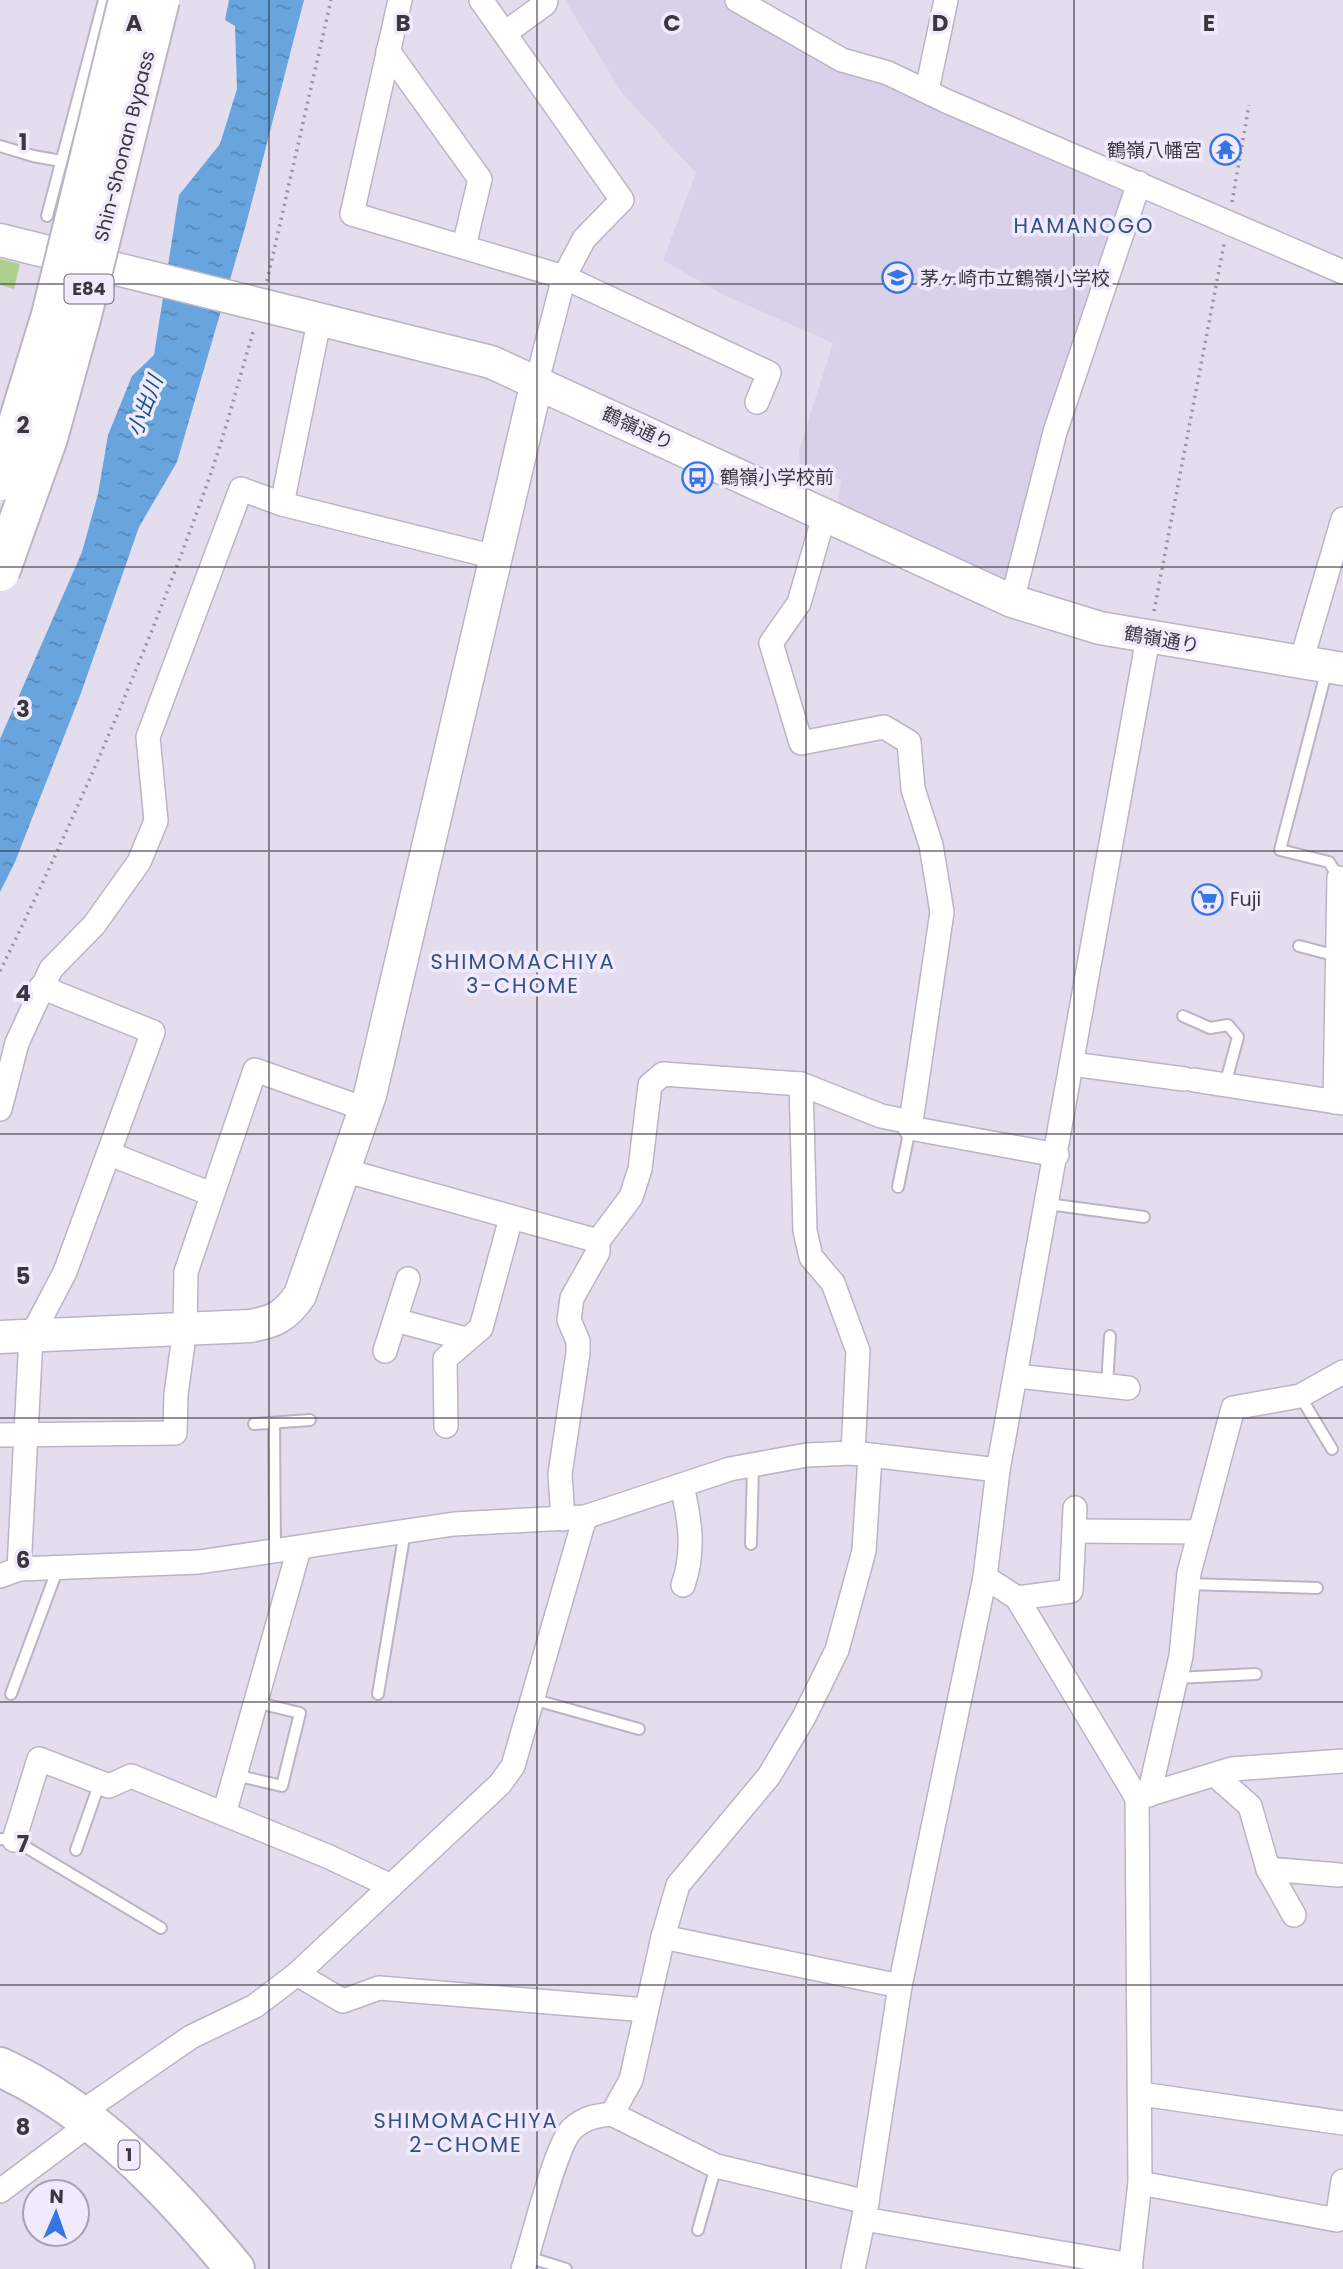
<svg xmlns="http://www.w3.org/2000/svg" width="1343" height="2269" font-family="Poppins,'Noto Sans JP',sans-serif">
<defs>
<pattern id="water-ripples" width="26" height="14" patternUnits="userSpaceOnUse" patternTransform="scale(1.75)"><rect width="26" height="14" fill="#68a5df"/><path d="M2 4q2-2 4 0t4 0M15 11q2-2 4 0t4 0" fill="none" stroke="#5787b6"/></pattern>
</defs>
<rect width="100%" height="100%" fill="#e3ddee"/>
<polygon fill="#d9d1e9" points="565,0 725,0 839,66 1124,189 1126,203 1009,580 838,505 841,480 800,463 799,450 833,343 724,295 663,260 696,173 622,93"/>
<polygon fill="#add18c" points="0,259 20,264 14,289 0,285"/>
<polygon fill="url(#water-ripples)" points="229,0 304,0 245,228 177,462 139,527 81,693 15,862 0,892 0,739 82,552 98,494 108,435 132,376 154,355 179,195 220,144 237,89 235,26 225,20"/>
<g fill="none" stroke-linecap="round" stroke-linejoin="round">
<defs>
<g id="lane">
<polyline points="0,146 33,156 61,161"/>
<polyline points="47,216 104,0"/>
<polyline points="1327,669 1280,850 1329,862 1339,878"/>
<polyline points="1299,946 1337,956"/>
<polyline points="1183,1016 1210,1028 1228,1025 1238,1037 1225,1085"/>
<polyline points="898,1187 910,1128"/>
<polyline points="1048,1204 1144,1217"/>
<polyline points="1107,1385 1110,1336"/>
<polyline points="1300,1396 1332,1449"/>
<polyline points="274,1423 275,1552"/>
<polyline points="254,1424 310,1420"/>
<polyline points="751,1544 753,1465"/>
<polyline points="1188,1584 1317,1588"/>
<polyline points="1176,1678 1256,1674"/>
<polyline points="11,1694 58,1568"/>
<polyline points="378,1694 405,1531"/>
<polyline points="532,1699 639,1729"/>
<polyline points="235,1775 282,1786 300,1713 255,1702"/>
<polyline points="0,1839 14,1840 161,1928"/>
<polyline points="76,1850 100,1782"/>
<polyline points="698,2230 716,2166"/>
<polyline points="528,2257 566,2269"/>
</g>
<g id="street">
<polyline points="400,0 352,214 564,277 769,373 757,402"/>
<polyline points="481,0 622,200 584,239 564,277 537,381"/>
<polyline points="737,0 842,60 888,73 946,101 1343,272"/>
<polyline points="505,33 545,4 546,0"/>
<polyline points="388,51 480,179 464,246"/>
<polyline points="927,90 946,0"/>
<polyline points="282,504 320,317"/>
<polyline points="1012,601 1055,432 1139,183"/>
<polyline points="1301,662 1343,519"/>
<polyline points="1072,1064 1184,1079"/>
<polyline points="1194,1080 1343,1103"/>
<polyline points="801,1084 805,1231 811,1257 833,1283 858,1351 853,1453"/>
<polyline points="1335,1102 1339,878"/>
<polyline points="0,1109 17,1043 51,969 94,925 139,862 156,821 148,737 241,489 282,504 495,557"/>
<polyline points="911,1122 910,1128 1057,1155"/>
<polyline points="110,1154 211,1194"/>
<polyline points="343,1170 598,1241"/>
<polyline points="395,1320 466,1339"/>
<polyline points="385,1351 408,1279"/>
<polyline points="1016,1376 1128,1388"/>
<polyline points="446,1426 445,1359 481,1328 511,1218"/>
<polyline points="0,1435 175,1433 176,1394 185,1329 186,1272 255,1070 365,1109"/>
<path d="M682,1486c8,34 13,65 1,99"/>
<polyline points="563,1519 560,1474 578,1353 578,1341 569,1320 572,1298 598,1252 598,1241 631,1197 640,1169 650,1085 663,1074 801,1084 881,1116 911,1122 942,912 931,845 913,789 909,742 884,727 801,743 771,643 799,603 824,516"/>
<polyline points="1074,1531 1200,1532"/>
<polyline points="19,1569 199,1562 454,1524 585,1517 730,1469 807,1455 853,1453 998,1470"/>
<polyline points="0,1576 19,1569 31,1337 65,1272 153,1032 41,987"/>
<polyline points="985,1577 1017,1598 1137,1798 1140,2183 1130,2269"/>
<polyline points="1017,1598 1071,1591 1075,1508"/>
<polyline points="1215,1775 1250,1806 1268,1869 1294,1915"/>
<polyline points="1149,1795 1181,1656 1189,1573 1233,1408 1300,1396 1343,1372"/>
<polyline points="1137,1798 1232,1769 1343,1761"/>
<polyline points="224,1814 299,1549"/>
<polyline points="14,1840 39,1759 109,1786 131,1776 327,1856 391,1886"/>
<polyline points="1268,1869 1339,1875"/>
<polyline points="663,1937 900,1986"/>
<polyline points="297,1974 343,2001 379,1988 646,2010"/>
<polyline points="1141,2094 1343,2123"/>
<polyline points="79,2114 191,2037 255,2006 297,1974 500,1784 513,1766 585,1517"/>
<polyline points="612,2114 716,2166 867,2202"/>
<polyline points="1140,2183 1337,2220 1343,2181"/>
<polyline points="0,2191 91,2123"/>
<polyline points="864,2219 1131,2265"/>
<path d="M523,2269c10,-28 32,-123 49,-140 13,-12 24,-13 40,-15l19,-34 32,-143 15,-52 91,-109 35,-59 33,-67 27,-99 6,-95"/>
<polyline points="853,2269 867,2202 900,1986 985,1577 998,1470 1148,638"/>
</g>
<g id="secondary">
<polyline points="0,240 491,362 1012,601 1100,628 1343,669"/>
<path d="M0,1337l250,-11c24,-4 36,-10 50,-31l70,-200 167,-714"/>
</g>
<path id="highway" d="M0,2067c96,44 169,122 235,202"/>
</defs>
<use href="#lane" stroke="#bab4c5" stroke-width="14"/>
<use href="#street" stroke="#bab4c5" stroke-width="26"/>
<use href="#secondary" stroke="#bab4c5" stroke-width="35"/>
<use href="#highway" stroke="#bab4c5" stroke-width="42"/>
<g stroke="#96929e" stroke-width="3.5" stroke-dasharray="2 5" stroke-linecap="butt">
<polyline points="1232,202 1249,105"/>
<polyline points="267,281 331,0"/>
<polyline points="1154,611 1224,244"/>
<path d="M0,971c78,-158 147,-319 206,-484 19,-52 32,-105 48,-158"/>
</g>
<use href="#lane" stroke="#fff" stroke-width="10"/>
<use href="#street" stroke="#fff" stroke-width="23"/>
<use href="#secondary" stroke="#fff" stroke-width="32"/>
<use href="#highway" stroke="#fff" stroke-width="38"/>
<defs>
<g id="highway-bridge">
<polyline points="0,481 51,315 128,0"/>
<polyline points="0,572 48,438 81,319 160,0"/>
</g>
</defs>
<use href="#highway-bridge" stroke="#bab4c5" stroke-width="42" stroke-linecap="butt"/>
<use href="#highway-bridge" stroke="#fff" stroke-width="38"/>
</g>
<path fill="none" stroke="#3a373e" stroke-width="2" stroke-opacity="0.55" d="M269,0v2269M537,0v2269M806,0v2269M1074,0v2269M0,284h1343M0,567h1343M0,851h1343M0,1134h1343M0,1418h1343M0,1702h1343M0,1985h1343"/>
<defs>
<symbol id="temple-ring" viewBox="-11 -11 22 22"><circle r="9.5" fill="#f0eafc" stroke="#3676e4" stroke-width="1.5"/><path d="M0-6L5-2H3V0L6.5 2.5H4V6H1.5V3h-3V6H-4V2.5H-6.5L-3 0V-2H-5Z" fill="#3676e4"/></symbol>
<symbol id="school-ring" viewBox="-11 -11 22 22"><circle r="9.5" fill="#f0eafc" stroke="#3676e4" stroke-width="1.5"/><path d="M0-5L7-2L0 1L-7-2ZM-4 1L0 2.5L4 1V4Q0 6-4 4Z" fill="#3676e4"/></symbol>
<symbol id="bus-ring" viewBox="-11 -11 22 22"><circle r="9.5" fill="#f0eafc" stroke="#3676e4" stroke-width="1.5"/><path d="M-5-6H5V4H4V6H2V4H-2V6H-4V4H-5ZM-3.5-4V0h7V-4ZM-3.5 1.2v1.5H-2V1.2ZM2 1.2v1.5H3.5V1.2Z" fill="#3676e4"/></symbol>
<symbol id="supermarket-ring" viewBox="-11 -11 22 22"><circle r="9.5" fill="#f0eafc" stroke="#3676e4" stroke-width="1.5"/><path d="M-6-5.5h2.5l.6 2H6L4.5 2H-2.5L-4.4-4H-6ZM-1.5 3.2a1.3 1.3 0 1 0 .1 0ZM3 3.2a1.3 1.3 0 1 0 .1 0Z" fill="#3676e4"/></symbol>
</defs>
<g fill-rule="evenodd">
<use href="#temple-ring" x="1208" y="132" width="35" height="35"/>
<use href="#school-ring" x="880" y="260" width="35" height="35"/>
<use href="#bus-ring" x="680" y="460" width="35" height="35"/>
<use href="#supermarket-ring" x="1190" y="882" width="35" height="35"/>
</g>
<g text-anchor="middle" stroke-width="7" stroke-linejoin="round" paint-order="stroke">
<g fill="#f0eafc" stroke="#716d77" stroke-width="2">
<rect x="64.5" y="274.5" width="49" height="29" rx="5"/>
<rect x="118.5" y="2140.5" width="21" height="29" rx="5"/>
</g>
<g font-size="18" font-weight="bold" fill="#3a373e">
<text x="89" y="295">E84</text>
<text x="129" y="2161">1</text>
</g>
<g font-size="19" fill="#3a373e" stroke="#f0eafc">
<text transform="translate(124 146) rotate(-76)" y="7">Shin-Shonan Bypass</text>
<text transform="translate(638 428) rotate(25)" y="7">鶴嶺通り</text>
<text transform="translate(1162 639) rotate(10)" y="7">鶴嶺通り</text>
</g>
<g font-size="19" fill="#3a373e" stroke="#f0eafc" text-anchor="start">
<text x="1202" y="157" text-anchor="end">鶴嶺八幡宮</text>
<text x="920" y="285">茅ヶ崎市立鶴嶺小学校</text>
<text x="720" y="484">鶴嶺小学校前</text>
<text x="1230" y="906">Fuji</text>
</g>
<g font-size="21" letter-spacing="2" fill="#305088" stroke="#f0eafc">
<text x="1084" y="233">HAMANOGO</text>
<text x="523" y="969">SHIMOMACHIYA<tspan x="523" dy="24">3-CHOME</tspan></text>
<text x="466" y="2128">SHIMOMACHIYA<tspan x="466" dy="24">2-CHOME</tspan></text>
</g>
<g font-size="21" font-style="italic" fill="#0f538a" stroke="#f0eafc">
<text transform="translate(145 406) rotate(-69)" y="7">小出川</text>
</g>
</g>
<g font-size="23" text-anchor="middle" font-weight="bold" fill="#3a373e" stroke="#f0eafc" stroke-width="7" stroke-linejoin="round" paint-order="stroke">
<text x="134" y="31">A</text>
<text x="403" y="31">B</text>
<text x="672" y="31">C</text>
<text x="940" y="31">D</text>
<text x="1209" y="31">E</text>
<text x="23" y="150">1</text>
<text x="23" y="433">2</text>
<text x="23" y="717">3</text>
<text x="23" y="1001">4</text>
<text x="23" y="1284">5</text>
<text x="23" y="1568">6</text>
<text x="23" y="1852">7</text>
<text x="23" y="2135">8</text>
</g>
<g transform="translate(56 2213) rotate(2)"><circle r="33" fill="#f0eafc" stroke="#a7a2b0" stroke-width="2"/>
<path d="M0-5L12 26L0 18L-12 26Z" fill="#3676e4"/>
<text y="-10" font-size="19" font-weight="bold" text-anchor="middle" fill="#3a373e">N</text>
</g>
</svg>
